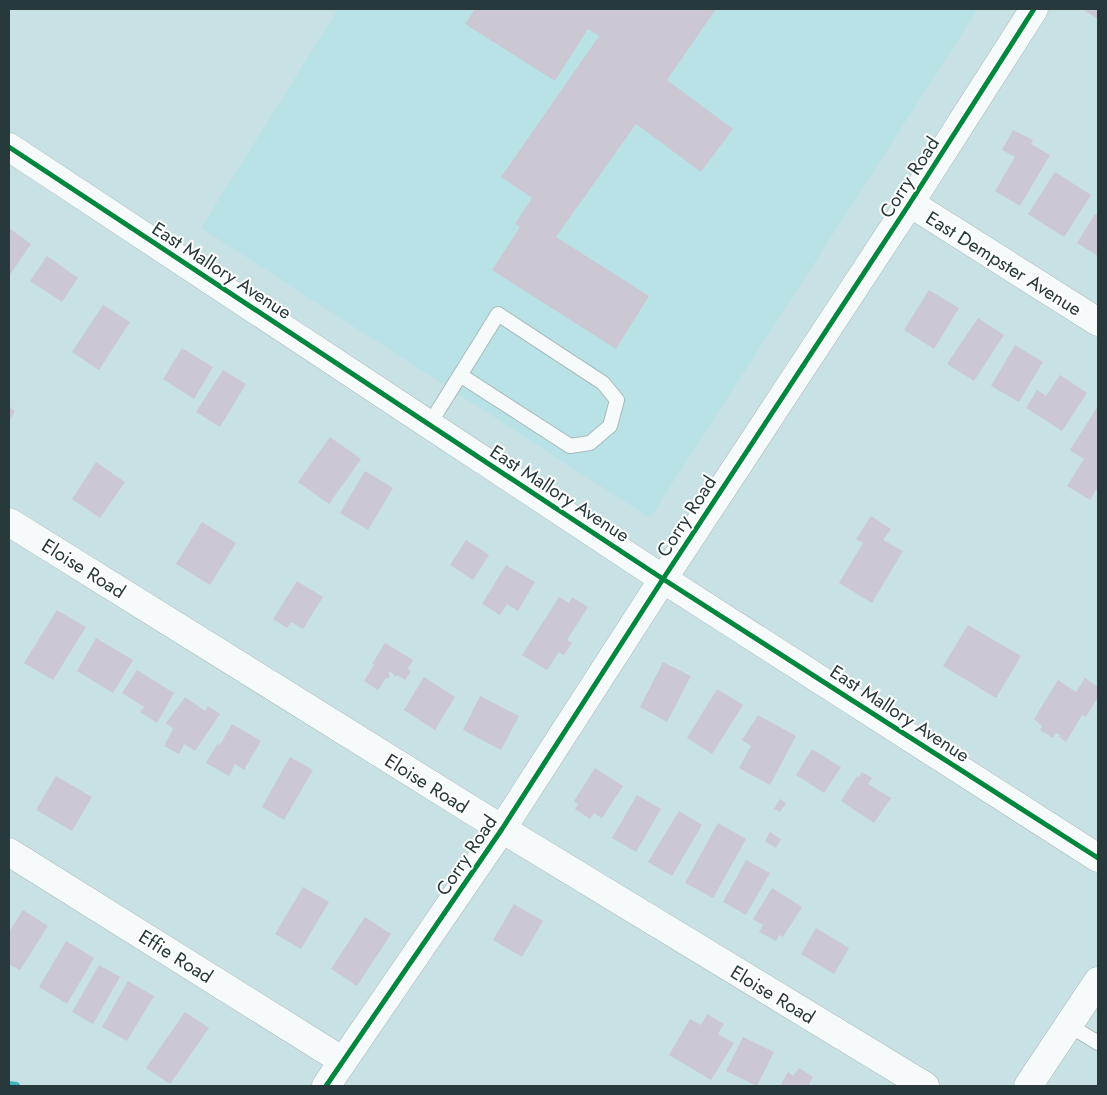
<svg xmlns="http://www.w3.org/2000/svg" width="1107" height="1095" font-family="Jost,sans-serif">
<rect width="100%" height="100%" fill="#c8e1e4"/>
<polygon fill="#b9e2e7" points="338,9 978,9 650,518 201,228"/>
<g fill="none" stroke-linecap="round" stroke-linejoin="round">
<polyline stroke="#3db4be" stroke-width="8" points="9,1085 16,1086"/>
</g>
<g fill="#cbc8d3">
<polygon points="475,9 716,9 667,80 733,129 701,172 636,124 556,237 649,296 616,349 492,270 520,227 515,224 532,198 501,177 599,36 588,29 555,81 465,24"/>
<polygon points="1082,9 1098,9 1098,19"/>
<polygon points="1013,130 1033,140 1031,144 1050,155 1020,206 995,191 1015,157 1002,150"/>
<polygon points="1055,172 1091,195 1064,237 1028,214"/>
<polygon points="1095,214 1098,215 1098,256 1077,243"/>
<polygon points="9,228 31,244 9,276"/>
<polygon points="47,256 78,278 62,302 30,281"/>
<polygon points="929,290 959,308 934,349 904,330"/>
<polygon points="103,305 130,322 99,370 72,352"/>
<polygon points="978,318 1004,335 974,381 947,364"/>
<polygon points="1015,345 1043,362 1019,402 991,386"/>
<polygon points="182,348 213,367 194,399 163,379"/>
<polygon points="223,370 246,384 220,427 196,412"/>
<polygon points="1060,375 1087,393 1062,431 1026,408 1037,390 1046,396"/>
<polygon points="1098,406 1098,487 1090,500 1067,486 1084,459 1070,450"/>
<polygon points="9,407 15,411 9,421"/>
<polygon points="330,437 361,459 329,504 298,482"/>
<polygon points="96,462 125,482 100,518 72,499"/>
<polygon points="365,471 393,488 368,530 340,513"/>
<polygon points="871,516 891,529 883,540 903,551 872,603 839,583 863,543 856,539"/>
<polygon points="202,522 236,543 210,585 176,564"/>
<polygon points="466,540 489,555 473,580 450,565"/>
<polygon points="506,565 535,582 518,611 507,604 500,615 482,604"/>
<polygon points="297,581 323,597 303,629 291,622 287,628 273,619"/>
<polygon points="559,597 569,603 572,597 588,607 567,640 572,643 564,655 559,652 547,670 522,655"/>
<polygon points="57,610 86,627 53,680 24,663"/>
<polygon points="968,625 1021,656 996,698 943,666"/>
<polygon points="96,638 133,660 113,693 77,671"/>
<polygon points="385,643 413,660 408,669 411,671 405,680 397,675 396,677 390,671 388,674 390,675 388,679 386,678 378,690 364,681 374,665 372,664"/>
<polygon points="663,662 691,676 667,722 640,707"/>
<polygon points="137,670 174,693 157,723 140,712 144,707 122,693"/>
<polygon points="424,677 455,697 435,730 404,710"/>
<polygon points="1085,678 1098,687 1098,697 1086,717 1082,715 1066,742 1059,737 1060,735 1056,733 1053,738 1040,730 1042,726 1034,719 1058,680 1076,692"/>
<polygon points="717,689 743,705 712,754 687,738"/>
<polygon points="480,696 519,716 501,750 463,730"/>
<polygon points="185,697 205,711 208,706 220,714 195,751 184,744 179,754 164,746 173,729 166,723"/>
<polygon points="758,715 796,736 770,785 739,768 751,746 742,740"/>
<polygon points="232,724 261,741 244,770 235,764 229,776 206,763 218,743 220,745"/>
<polygon points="812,749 841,767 824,793 796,775"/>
<polygon points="290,757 313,770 284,820 262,807"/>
<polygon points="595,768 623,786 602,818 594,813 590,819 575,809 578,804 574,801"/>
<polygon points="862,772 872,778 868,784 891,798 874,823 841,801 857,776 859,777"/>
<polygon points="56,776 92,797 72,831 36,810"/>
<polygon points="637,795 661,809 636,852 612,838"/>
<polygon points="780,799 786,803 780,812 774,809"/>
<polygon points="679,811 702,825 672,876 648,862"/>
<polygon points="718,823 746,839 713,898 685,883"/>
<polygon points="770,832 781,839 776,848 765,841"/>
<polygon points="746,860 770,873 746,915 723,902"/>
<polygon points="303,887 329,902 301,949 275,934"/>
<polygon points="772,888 802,907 783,937 779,935 776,941 759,932 763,925 753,919"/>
<polygon points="514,904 543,921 522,957 493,940"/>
<polygon points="23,910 48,926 20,970 9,964 9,932"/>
<polygon points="365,917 391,934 357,986 331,969"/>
<polygon points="816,928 849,948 834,974 801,954"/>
<polygon points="66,941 94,958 67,1004 39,987"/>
<polygon points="99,965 120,977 93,1024 72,1012"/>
<polygon points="128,981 154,996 127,1041 102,1027"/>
<polygon points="185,1012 209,1028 170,1084 146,1068"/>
<polygon points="707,1014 724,1024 718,1034 734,1043 711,1080 669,1055 690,1019 701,1025"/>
<polygon points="743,1037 774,1052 757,1086 726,1071"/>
<polygon points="799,1068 813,1077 809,1084 813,1086 780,1086 788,1072 793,1076"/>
</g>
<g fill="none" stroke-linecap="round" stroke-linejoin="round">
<defs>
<g id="service">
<polyline points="429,425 498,314 603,383 617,400 610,426 590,443 570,446 460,375"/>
<polyline points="1069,1025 1098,1043"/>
</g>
<g id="minor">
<polyline points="9,147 663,579 1098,858"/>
<polyline points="910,203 1098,322"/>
<polyline points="9,522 502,829 925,1086"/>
<polyline points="9,852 343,1061"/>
<polyline points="326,1086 502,829 663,579 910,203 1034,9"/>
</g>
<polyline id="primary" points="1028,1086 1098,981"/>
</defs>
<use href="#service" stroke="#a6babc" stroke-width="16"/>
<use href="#minor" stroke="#a6babc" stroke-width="29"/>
<use href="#primary" stroke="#a6babc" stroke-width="29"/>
<use href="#service" stroke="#f7fafb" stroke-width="14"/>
<use href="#minor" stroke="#f7fafb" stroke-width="28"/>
<use href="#primary" stroke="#f7fafb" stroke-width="28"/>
<defs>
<g id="cycleway">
<polyline points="9,147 663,579 1098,858"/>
<polyline points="326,1086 502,829 663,579 910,203 1034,9"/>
</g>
</defs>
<use href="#cycleway" stroke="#fff" stroke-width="8"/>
<use href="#cycleway" stroke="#00873e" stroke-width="5"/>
</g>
<g text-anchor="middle" stroke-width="4" stroke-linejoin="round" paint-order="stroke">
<g font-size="19" fill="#27393b" stroke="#fff">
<text transform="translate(909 177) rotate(-57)" y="7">Corry Road</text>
<text transform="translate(1004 263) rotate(32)" y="7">East Dempster Avenue</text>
<text transform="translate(222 270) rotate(33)" y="7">East Mallory Avenue</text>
<text transform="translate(560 493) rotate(33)" y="7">East Mallory Avenue</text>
<text transform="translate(686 516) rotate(-57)" y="7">Corry Road</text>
<text transform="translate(84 568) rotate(32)" y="7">Eloise Road</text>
<text transform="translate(900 713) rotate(33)" y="7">East Mallory Avenue</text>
<text transform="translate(427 783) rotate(32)" y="7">Eloise Road</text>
<text transform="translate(466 855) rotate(-56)" y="7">Corry Road</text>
<text transform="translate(176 956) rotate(32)" y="7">Effie Road</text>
<text transform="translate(773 994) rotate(31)" y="7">Eloise Road</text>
</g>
</g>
<rect width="1107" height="1095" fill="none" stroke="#27393b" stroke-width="20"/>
</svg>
